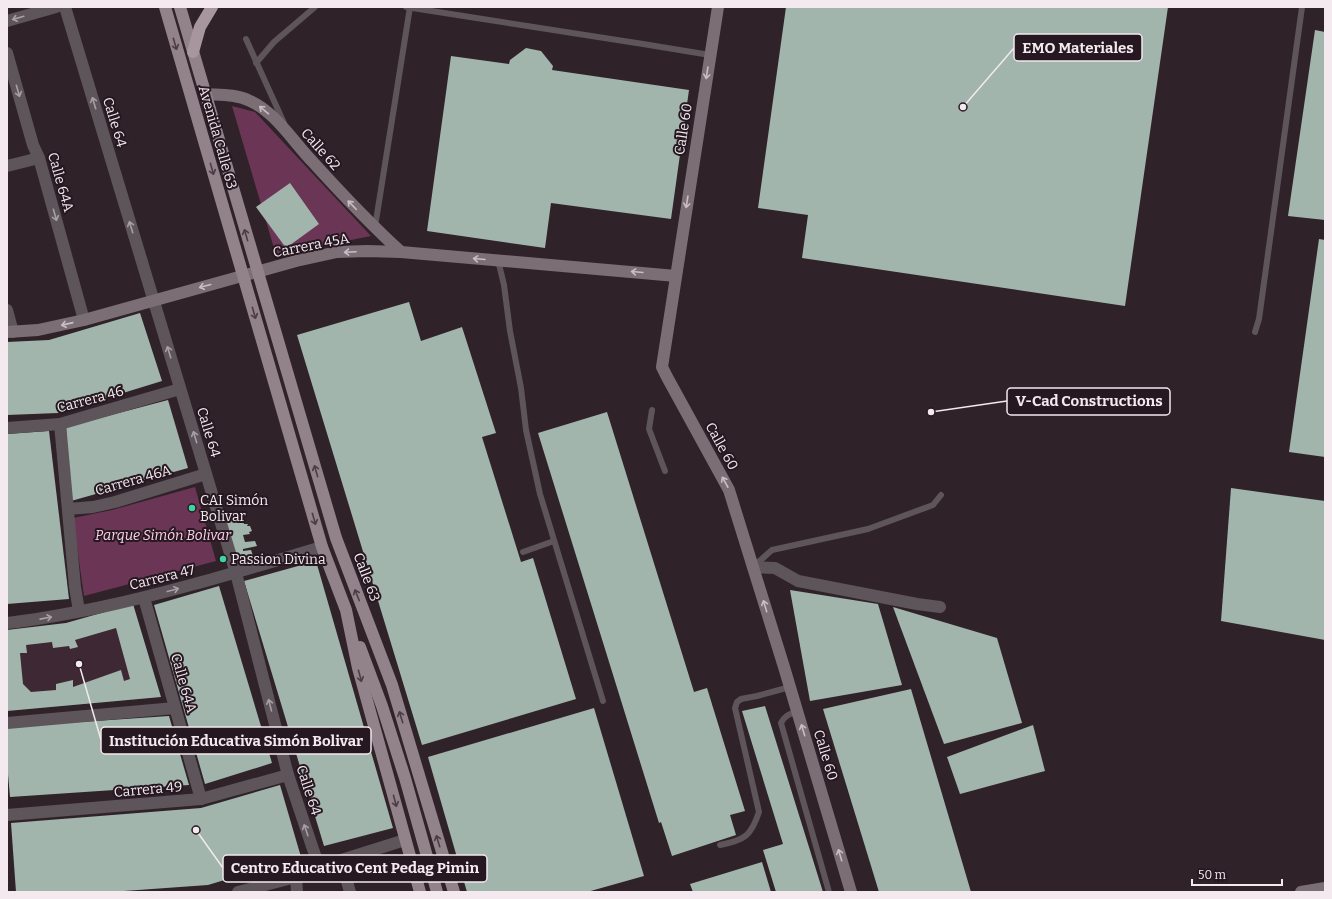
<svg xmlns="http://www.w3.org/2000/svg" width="1332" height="899" font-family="Bitter,serif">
<rect width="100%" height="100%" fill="#302229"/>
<polygon fill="#3d2834" points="133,604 161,697 7,711 7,630 66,623"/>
<g fill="#6b3655">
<polygon points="232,106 255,112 371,236 276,255"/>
<polygon points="195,487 216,561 84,596 73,518 112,510"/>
</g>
<g fill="#a1b5ac" fill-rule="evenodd">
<polygon points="786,7 1168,7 1125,306 802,258 808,215 758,208"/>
<polygon points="1315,30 1325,32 1325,220 1288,216"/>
<polygon points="526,48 541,51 553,66 552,70 689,90 671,219 551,203 545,248 427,231 451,56 509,64 510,60"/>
<polygon points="290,183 319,224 286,248 256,207"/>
<polygon points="1319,239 1325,240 1325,457 1289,452"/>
<polygon points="409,302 421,341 462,327 496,433 482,437 521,562 533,558 576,699 422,745 297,335"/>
<polygon points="140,313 162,381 58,413 7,415 7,342 49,340"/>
<polygon points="168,400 188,468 71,501 66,427"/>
<polygon points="607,412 694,692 707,688 745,811 730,815 736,835 672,856 661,822 659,823 538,433"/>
<polygon points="49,431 69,599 7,604 7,434"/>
<polygon points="1231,488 1325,501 1325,640 1221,621"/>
<polygon points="242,518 244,524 248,524 247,526 250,526 252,531 249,532 250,534 243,535 245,542 255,541 257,546 243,549 243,551 251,550 253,556 237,560 224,521"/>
<polygon points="316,561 393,828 324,846 244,581"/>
<polygon points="219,586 272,763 205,784 154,605"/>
<polygon points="790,590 878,604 902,685 810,701"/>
<path d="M133,604l28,93 -154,14v-81l59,-7zM116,628l14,51 -6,2 -3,-11 -48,17v-7l-17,4v6l-25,2 -8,-8 -3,-31h7l-1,-8 26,-3 1,6 16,-2 1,3 8,-2 -3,-7z"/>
<polygon points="893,607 997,638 1022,723 944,744"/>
<polygon points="911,689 971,892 879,892 823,709"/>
<polygon points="765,706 823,892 776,892 763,850 783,844 742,711"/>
<polygon points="594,708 644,876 587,892 467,892 428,757"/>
<polygon points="169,716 189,785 10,797 7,763 7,727"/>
<polygon points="1033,725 1045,771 960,794 947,757"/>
<polygon points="280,785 301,857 208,885 110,892 16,892 11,823 201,808"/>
<polygon points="762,862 771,892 693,892 690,884"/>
</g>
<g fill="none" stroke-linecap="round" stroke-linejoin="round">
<g stroke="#5d5559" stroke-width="6">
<polyline points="406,7 643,44 710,55"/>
<polyline points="246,39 284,123"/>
<polyline points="256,63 274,42 315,7"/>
<polyline points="375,227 410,7"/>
<polyline points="498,260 504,285 510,331 521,388 526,430 540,494 603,701"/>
<polyline points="1255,332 1259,319 1302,7"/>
<polyline points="652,410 649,429 665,471"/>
<polyline points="523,552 554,541"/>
<polyline points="754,566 772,550 868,529 933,505 941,495"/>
<path d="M797,711c-7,3 -13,5 -16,12l48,169"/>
<path d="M720,845c25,-5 31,-9 39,-33l-24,-104 2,-6 4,-3 16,-3 33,-9"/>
</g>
<g stroke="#5d5559" stroke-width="12">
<polyline points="65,7 236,573 288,775 319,867"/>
<polyline points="7,21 56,7"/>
<polyline points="7,53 33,145 39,158 84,320"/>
<polyline points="7,166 39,158"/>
<polyline points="7,310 13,332"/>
<polyline points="60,424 75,587 79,611"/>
<polyline points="7,428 60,424 180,389"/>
<polyline points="68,509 93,507 115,502 206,474"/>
<polyline points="753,567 775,568 798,581 917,604 940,607"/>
<polyline points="144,598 201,799"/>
<path d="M7,623c30,-3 60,-9 90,-15 76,-16 150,-39 225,-61"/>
<polyline points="7,723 175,708"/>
<polyline points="7,815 201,799 288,775"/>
<polyline points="341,860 350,892"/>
<polyline points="296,877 297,892"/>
<polyline points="238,892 296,877 319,867 405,840"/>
</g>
<g stroke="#7b6f75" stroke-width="12">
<polyline points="718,7 662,367 667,377 729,490 784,667 851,892"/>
<path d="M205,94c15,1 31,0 45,7 24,10 43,40 61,59 29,32 58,63 90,92"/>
<polyline points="7,332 38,330 84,320 296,261 337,252 367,251 401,252 676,276"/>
<polyline points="1301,892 1325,888"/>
</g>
<g stroke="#92838b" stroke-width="12">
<polyline points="165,7 322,547 346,610 358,668 420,892"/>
<polyline points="180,7 336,538 392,685 454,892"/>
<polyline points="360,647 382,706 405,778 437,892"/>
</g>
<polyline stroke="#a8969f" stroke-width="12" points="193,52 200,27 212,7"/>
</g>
<defs><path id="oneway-shaft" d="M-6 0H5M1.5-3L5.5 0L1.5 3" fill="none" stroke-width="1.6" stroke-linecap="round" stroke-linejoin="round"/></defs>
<g stroke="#a89fa4">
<use href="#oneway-shaft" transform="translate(18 18) rotate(164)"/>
<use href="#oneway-shaft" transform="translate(18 91) rotate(74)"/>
<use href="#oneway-shaft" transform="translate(94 103) rotate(-107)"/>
<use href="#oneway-shaft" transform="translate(55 215) rotate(74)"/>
<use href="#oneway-shaft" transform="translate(131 227) rotate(-107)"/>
<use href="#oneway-shaft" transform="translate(169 352) rotate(-107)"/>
<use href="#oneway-shaft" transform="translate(195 437) rotate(-107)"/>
<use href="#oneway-shaft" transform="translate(173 590) rotate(-15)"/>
<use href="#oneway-shaft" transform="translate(46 618) rotate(-11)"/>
<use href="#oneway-shaft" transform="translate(270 705) rotate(-104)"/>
<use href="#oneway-shaft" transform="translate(306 830) rotate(-109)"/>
</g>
<g stroke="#4c3d45">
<use href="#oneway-shaft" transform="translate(175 44) rotate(74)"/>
<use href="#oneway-shaft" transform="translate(212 169) rotate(74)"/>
<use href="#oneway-shaft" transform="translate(246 235) rotate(-106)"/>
<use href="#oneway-shaft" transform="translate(254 313) rotate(74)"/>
<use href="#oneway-shaft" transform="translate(316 471) rotate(-106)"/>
<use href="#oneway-shaft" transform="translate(314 519) rotate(74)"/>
<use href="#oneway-shaft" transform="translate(357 595) rotate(-112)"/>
<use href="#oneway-shaft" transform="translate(360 676) rotate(75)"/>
<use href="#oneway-shaft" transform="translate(401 717) rotate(-107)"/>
<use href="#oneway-shaft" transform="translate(395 801) rotate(75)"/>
<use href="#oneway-shaft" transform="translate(438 841) rotate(-107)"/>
</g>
<g stroke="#c9bec4">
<use href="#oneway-shaft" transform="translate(707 73) rotate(99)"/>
<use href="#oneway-shaft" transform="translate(264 110) rotate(-140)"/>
<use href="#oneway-shaft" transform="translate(687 202) rotate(99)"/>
<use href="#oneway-shaft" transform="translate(352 205) rotate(-134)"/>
<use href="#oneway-shaft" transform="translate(350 252) rotate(177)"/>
<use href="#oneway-shaft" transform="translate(479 259) rotate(-175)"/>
<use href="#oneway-shaft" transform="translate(637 272) rotate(-175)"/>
<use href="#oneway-shaft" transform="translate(205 286) rotate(165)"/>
<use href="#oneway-shaft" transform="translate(67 324) rotate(167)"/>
<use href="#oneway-shaft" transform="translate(725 482) rotate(-119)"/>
<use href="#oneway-shaft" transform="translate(765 606) rotate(-107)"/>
<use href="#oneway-shaft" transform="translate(803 730) rotate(-107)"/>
<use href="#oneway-shaft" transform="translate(840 855) rotate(-107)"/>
</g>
<g fill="#3ed4a2" stroke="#261820" stroke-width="1.5">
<circle cx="192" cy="508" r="4"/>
<circle cx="223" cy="559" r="4"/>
</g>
<g text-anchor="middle" stroke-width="4" stroke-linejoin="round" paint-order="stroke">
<g font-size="14" fill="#f3e9ee" stroke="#261820">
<text transform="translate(115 122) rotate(73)" y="5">Calle 64</text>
<text transform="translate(683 129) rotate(-81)" y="5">Calle 60</text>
<text transform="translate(218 137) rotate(74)" y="5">Avenida Calle 63</text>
<text transform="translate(321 149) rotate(48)" y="5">Calle 62</text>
<text transform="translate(61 182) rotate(74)" y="5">Calle 64A</text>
<text transform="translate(311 245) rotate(-11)" y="5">Carrera 45A</text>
<text transform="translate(90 399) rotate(-15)" y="5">Carrera 46</text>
<text transform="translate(209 432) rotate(73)" y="5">Calle 64</text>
<text transform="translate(722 446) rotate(61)" y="5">Calle 60</text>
<text transform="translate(133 480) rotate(-16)" y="5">Carrera 46A</text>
<text transform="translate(162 577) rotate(-14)" y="5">Carrera 47</text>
<text transform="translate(367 577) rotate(69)" y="5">Calle 63</text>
<text transform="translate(184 683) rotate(74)" y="5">Calle 64A</text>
<text transform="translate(826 755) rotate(73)" y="5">Calle 60</text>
<text transform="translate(148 789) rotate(-5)" y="5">Carrera 49</text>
<text transform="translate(309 790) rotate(72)" y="5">Calle 64</text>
</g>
<g font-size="14" fill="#f3e9ee" stroke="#261820" text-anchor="start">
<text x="200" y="505">CAI Simón<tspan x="200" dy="16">Bolivar</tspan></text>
<text x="231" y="564">Passion Divina</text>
</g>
<g font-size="14" font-style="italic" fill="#fed0e9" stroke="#261820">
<text x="163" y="540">Parque Simón Bolivar</text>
</g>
</g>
<path fill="none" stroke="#f3e9ee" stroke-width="1.5" d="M963 107L1014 48M931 412L1007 401M79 664L101 740M196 830L223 868"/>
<g fill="#f3e9ee" stroke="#261820" stroke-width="1.5">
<circle cx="963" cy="107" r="4"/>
<circle cx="931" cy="412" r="4"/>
<circle cx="79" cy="664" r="4"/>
<circle cx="196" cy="830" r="4"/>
</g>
<g fill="#261820" stroke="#f3e9ee" stroke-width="1.5">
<rect x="1014" y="34" width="128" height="27" rx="4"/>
<rect x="1007" y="388" width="163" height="27" rx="4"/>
<rect x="101" y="727" width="270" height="27" rx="4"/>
<rect x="223" y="855" width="264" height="27" rx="4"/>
</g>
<g font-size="15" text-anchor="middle" font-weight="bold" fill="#f3e9ee">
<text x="1078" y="53">EMO Materiales</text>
<text x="1089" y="406">V-Cad Constructions</text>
<text x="236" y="746">Institución Educativa Simón Bolivar</text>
<text x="355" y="873">Centro Educativo Cent Pedag Pimin</text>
</g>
<rect width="1332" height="899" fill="none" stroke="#f3e9ee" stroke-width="16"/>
<path d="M1192 879v6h90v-6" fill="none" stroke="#f3e9ee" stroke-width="2"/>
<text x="1198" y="879" font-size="12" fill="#f3e9ee" stroke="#261820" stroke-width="3" paint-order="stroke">50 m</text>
</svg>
